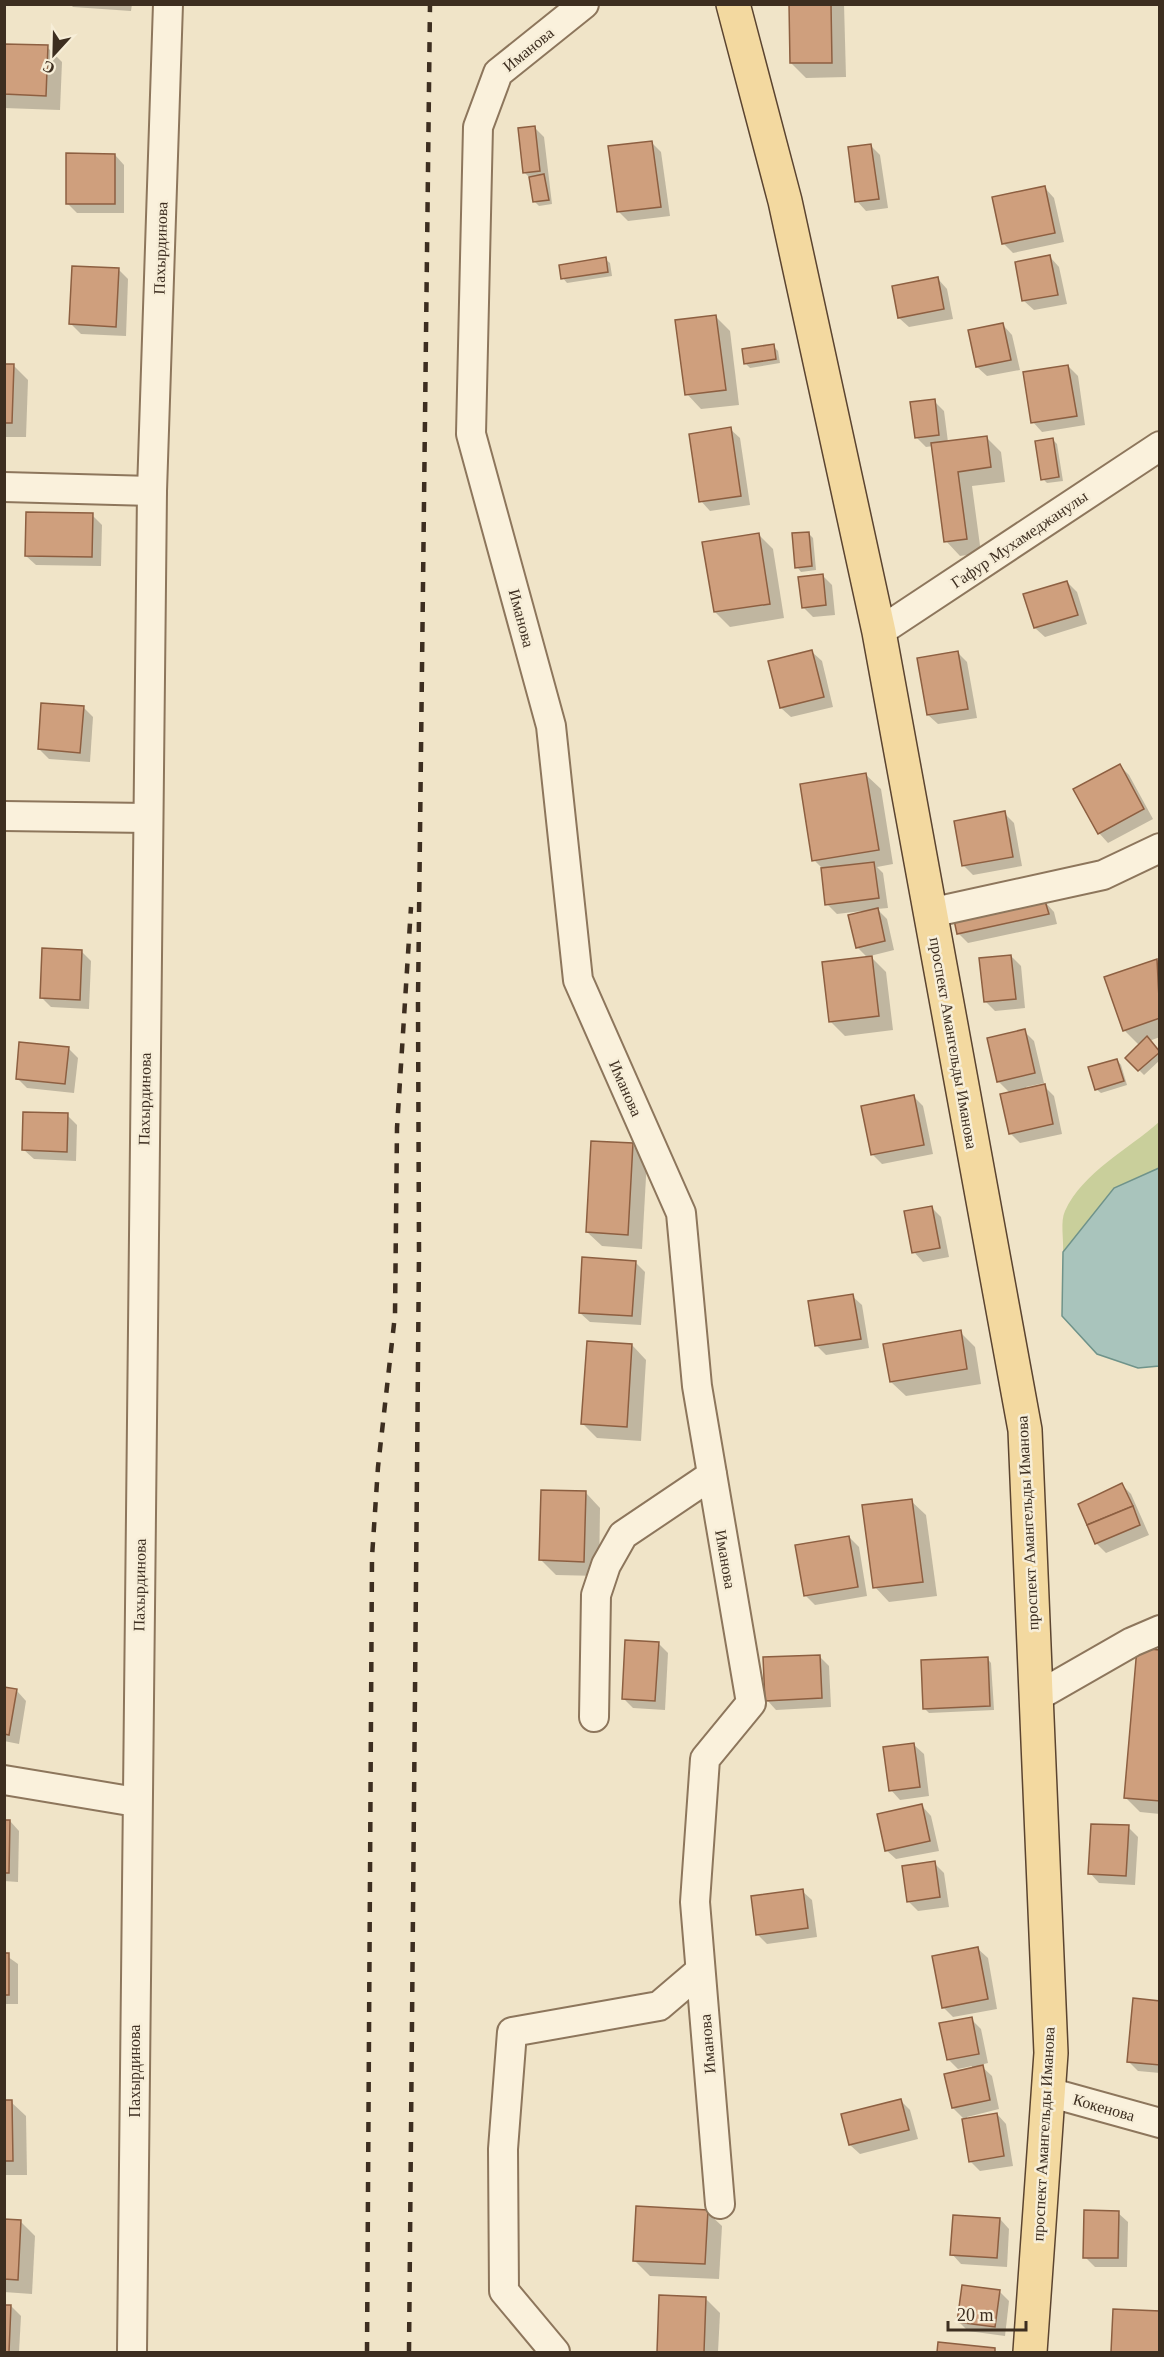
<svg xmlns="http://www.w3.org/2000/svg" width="1164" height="2357" font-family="'Times New Roman',serif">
<rect width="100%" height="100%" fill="#f0e4c8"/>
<path fill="#c9cf9b" d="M1159,1122v46l-45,20 -51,64c1,-12 -3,-31 2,-41 18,-39 64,-62 94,-89z"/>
<polygon fill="#a9c4bc" stroke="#6f938a" stroke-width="1.5" points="1159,1168 1159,1366 1138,1368 1097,1354 1062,1316 1063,1252 1114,1188"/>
<g fill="#0003">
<polygon points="70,4 132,4 131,11 73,7"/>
<polygon points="790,4 844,4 846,77 806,78 791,63"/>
<polygon points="4,45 47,47 62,62 60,110 4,108"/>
<polygon points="535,128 544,137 552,204 539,206 535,202 530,178 524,172"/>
<polygon points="652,143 661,152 670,216 628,221 619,212"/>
<polygon points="871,146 880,155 888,208 866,211 857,201"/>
<polygon points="115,155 124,165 124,213 77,213 67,203"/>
<polygon points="1045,188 1054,198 1064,242 1013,253 1003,243"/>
<polygon points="1050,257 1059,267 1067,304 1034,310 1024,301 1017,263"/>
<polygon points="605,259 610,263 612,276 567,283 563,278"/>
<polygon points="119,270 128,279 126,336 81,334 71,324"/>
<polygon points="938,279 947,289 953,319 909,327 899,318"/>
<polygon points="715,316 730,331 739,405 701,409 687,394"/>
<polygon points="1003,325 1012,335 1020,370 987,376 977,367"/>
<polygon points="773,346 778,351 780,363 750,368 745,363"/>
<polygon points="4,365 14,366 28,380 26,437 4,437"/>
<polygon points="1068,366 1078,376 1085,425 1042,432 1033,422"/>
<polygon points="934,401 944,411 948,442 986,437 1001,452 1005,482 972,486 981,553 960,556 946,541 933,446 926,447 916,437"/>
<polygon points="730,429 740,438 750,505 710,511 701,501"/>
<polygon points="1053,440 1057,444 1063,481 1047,483 1043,479"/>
<polygon points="92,515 102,525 101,566 36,565 26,556"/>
<polygon points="808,533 813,538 816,570 801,572 797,567"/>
<polygon points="759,535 773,549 784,618 730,627 715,612"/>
<polygon points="822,575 832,585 835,615 813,617 803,607"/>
<polygon points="1067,582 1077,592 1087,624 1045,637 1035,628"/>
<polygon points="812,652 822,661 833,707 791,717 781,708"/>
<polygon points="958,653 967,662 977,718 938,724 928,715"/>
<polygon points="83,707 93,717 90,762 49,759 39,749"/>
<polygon points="1120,766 1129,775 1153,819 1108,843 1099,833"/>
<polygon points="866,775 881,789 893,864 877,867 883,873 888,908 877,909 887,919 894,950 870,956 886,972 893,1030 845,1036 830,1021 868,958 857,947 862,911 837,914 827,904 823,869 814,860"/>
<polygon points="1004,813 1014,823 1022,866 973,875 963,865"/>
<polygon points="1045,902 1054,912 1057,924 968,943 958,933"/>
<polygon points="81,951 91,961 89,1009 51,1007 42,998"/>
<polygon points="1011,956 1021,966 1025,1008 995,1011 985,1001"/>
<polygon points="1157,960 1160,963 1160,1037 1149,1041 1160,1051 1160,1060 1144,1075 1127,1058 1140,1046 1124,1030"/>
<polygon points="1024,1031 1034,1041 1044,1083 1026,1087 1027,1090 1044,1086 1054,1096 1062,1134 1020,1143 1010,1133 1010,1093 998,1081"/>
<polygon points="68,1048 78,1058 74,1093 27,1088 18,1079"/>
<polygon points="1117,1060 1121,1065 1127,1085 1101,1093 1096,1089"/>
<polygon points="914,1097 923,1106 933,1154 882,1164 872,1154"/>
<polygon points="67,1115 77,1125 76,1161 34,1159 24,1150"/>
<polygon points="632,1145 647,1159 642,1249 602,1246 587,1232"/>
<polygon points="931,1207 941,1217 949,1257 923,1262 914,1252"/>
<polygon points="635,1262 645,1272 641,1325 590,1322 580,1313"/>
<polygon points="852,1296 862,1305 869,1348 826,1355 816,1345"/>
<polygon points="960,1332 975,1347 981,1384 906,1396 891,1382"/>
<polygon points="632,1345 646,1360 641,1441 597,1438 583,1424"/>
<polygon points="1122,1485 1131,1494 1149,1535 1106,1553 1096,1543"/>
<polygon points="586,1493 600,1508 599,1576 556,1575 541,1560"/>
<polygon points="911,1501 926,1515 937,1596 889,1602 875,1587"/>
<polygon points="849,1537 859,1547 867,1596 815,1605 806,1596 797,1546"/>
<polygon points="658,1643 668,1653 665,1710 633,1708 624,1699"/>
<polygon points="1160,1651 1160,1814 1140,1812 1126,1798"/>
<polygon points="819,1656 829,1666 831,1707 776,1710 767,1700"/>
<polygon points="987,1658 991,1663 994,1710 929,1713 925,1709"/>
<polygon points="4,1689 17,1691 26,1701 19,1744 4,1741"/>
<polygon points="914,1745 924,1754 929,1796 900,1800 891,1790"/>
<polygon points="922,1806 931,1816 939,1851 896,1859 886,1850"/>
<polygon points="4,1821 10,1821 19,1831 18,1882 4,1881"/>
<polygon points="1128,1827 1138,1837 1135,1885 1099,1883 1090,1873"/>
<polygon points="934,1863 944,1873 949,1907 918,1911 909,1902"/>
<polygon points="802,1891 812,1900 817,1937 767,1944 757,1934"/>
<polygon points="978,1949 988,1958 997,2009 953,2017 943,2007"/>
<polygon points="4,1954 18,1964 18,2004 4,2004"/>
<polygon points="1160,2002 1160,2073 1138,2071 1128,2061"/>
<polygon points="971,2019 981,2029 988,2063 980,2065 992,2076 999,2109 967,2117 967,2119 997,2114 1006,2124 1013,2166 980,2171 970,2161 965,2120 953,2108 946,2075 972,2069 972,2066 958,2069 948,2059"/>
<polygon points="900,2100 910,2110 918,2139 860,2154 850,2145"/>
<polygon points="4,2102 11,2102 26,2116 27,2175 4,2175"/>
<polygon points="707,2212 722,2226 719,2279 650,2276 635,2261"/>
<polygon points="1118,2213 1128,2222 1127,2267 1095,2267 1085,2257"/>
<polygon points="1000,2219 1009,2229 1007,2267 961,2264 952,2254"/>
<polygon points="4,2221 20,2221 35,2236 32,2294 4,2292"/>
<polygon points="1000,2292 1009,2301 1005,2336 968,2331 958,2321"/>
<polygon points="660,2296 705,2298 720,2313 718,2352 658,2352"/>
<polygon points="4,2306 11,2306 21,2316 19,2352 4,2352"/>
<polygon points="1115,2311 1160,2313 1160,2352 1113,2352"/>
<polygon points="939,2344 994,2350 997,2352 938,2352"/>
</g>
<g fill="#cf9f7d" stroke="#8d5f41" stroke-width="1.5">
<polygon points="789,4 831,4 832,63 790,63"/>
<polygon points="4,44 48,45 46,96 4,94"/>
<polygon points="535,126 540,171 523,173 518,128"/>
<polygon points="652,141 661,207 617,212 608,146"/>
<polygon points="871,144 879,199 855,202 848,147"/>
<polygon points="66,153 115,154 115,204 66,204"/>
<polygon points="544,174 549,200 533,202 529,177"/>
<polygon points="1045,186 1055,233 1002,244 992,197"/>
<polygon points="1050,255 1058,295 1022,301 1015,262"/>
<polygon points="606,257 608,272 561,279 559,265"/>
<polygon points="72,266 119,268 116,327 69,324"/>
<polygon points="938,277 944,309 898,318 892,286"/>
<polygon points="716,315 726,390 685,395 675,320"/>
<polygon points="1003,323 1011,360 976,367 968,330"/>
<polygon points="774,344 776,359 744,364 742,349"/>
<polygon points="4,364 14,364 12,423 4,423"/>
<polygon points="1068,365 1077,416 1031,423 1023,372"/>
<polygon points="935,399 939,435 915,438 910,402"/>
<polygon points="731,427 741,496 699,502 689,434"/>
<polygon points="987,436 991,467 958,472 967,539 944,542 931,443"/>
<polygon points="1053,438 1059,477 1041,480 1035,441"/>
<polygon points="26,512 93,513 92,557 25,556"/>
<polygon points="809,532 812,566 795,568 792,533"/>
<polygon points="759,533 770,604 714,612 702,542"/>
<polygon points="823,574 826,605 802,608 798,577"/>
<polygon points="1067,581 1078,615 1034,628 1023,594"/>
<polygon points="812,650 824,697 780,708 768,661"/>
<polygon points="958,651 968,709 927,715 917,658"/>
<polygon points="41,703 84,706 80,753 38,749"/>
<polygon points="1120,764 1144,809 1098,834 1073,789"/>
<polygon points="866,773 879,850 812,861 800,784"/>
<polygon points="1005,811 1013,857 962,866 954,821"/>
<polygon points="874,862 879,898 825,905 821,868"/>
<polygon points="1045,901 1049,914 957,934 954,920"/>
<polygon points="878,908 885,941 856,948 848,915"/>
<polygon points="42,948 82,950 80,1000 40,998"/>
<polygon points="1011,955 1016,999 984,1002 979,958"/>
<polygon points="872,956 879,1016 829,1022 822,962"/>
<polygon points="1157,959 1160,1018 1123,1031 1104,977"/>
<polygon points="1025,1029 1035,1073 997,1082 987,1038"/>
<polygon points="1147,1036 1160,1052 1138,1071 1125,1058"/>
<polygon points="19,1042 69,1047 65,1084 16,1079"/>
<polygon points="1117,1059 1124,1081 1095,1090 1088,1067"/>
<polygon points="1045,1084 1053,1124 1009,1134 1000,1094"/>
<polygon points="914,1095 924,1145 871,1155 861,1106"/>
<polygon points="23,1112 68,1113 67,1152 22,1150"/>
<polygon points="591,1141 633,1143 628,1235 586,1232"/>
<polygon points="932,1206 940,1248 912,1253 904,1211"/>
<polygon points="582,1257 636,1261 632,1316 579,1313"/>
<polygon points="853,1294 861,1339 815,1346 808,1301"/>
<polygon points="961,1330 967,1369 890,1382 883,1344"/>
<polygon points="587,1341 632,1344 627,1427 581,1424"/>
<polygon points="1122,1483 1133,1506 1087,1525 1078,1504"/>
<polygon points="541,1490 586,1491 584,1562 539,1560"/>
<polygon points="912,1499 923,1582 873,1588 862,1505"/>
<polygon points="1133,1506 1140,1525 1095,1544 1087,1525"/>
<polygon points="849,1536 858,1587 804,1596 795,1545"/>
<polygon points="625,1640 659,1642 655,1701 622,1699"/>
<polygon points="1137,1648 1160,1650 1160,1801 1124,1798"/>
<polygon points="820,1655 822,1698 765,1701 763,1657"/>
<polygon points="988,1657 990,1706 923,1709 921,1660"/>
<polygon points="4,1687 17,1689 9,1735 4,1734"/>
<polygon points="914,1743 920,1787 889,1791 883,1747"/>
<polygon points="922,1804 930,1841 885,1851 877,1814"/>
<polygon points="4,1820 10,1820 9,1873 4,1873"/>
<polygon points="1091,1824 1129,1825 1126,1876 1088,1874"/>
<polygon points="935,1861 940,1897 907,1902 902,1866"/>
<polygon points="803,1889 808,1928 756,1935 751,1896"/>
<polygon points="978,1947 988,1999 942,2008 932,1956"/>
<rect x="4" y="1953" width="5" height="42"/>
<polygon points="1133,1998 1160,2001 1160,2065 1127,2062"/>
<polygon points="972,2017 979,2054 947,2060 939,2023"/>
<polygon points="983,2065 990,2100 952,2108 944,2074"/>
<polygon points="901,2099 909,2130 849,2145 841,2114"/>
<polygon points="4,2100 12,2100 13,2161 4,2161"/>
<polygon points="997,2113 1004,2156 969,2162 962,2119"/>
<polygon points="636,2206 708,2210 705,2264 633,2261"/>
<polygon points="1084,2210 1119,2211 1118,2258 1083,2258"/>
<polygon points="953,2215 1000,2218 997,2258 950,2255"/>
<polygon points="4,2219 21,2220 18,2280 4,2279"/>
<polygon points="962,2285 1000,2290 995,2327 957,2322"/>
<polygon points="659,2295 706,2297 704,2352 657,2352"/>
<polygon points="4,2305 11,2305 9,2352 4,2352"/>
<polygon points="1113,2309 1160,2311 1160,2352 1111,2352"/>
<polygon points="938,2342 995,2348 995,2352 937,2352"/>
</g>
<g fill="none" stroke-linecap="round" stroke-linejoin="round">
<defs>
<g id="minor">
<polyline points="584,4 498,73 478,127 471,434 551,726 578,980 681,1213 697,1386 751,1703 705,1759 695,1902 720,2204"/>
<polyline points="4,487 152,491"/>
<polyline points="879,632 1160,446"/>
<polyline points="4,816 148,818"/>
<polyline points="930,913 1103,875 1160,848"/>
<polyline points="1036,1697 1132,1642 1160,1630"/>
<polyline points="594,1717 596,1595 606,1565 623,1535 712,1475"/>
<polyline points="4,1780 136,1802"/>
<polyline points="1048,2092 1160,2123"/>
<polyline points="132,2352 152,491 168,4"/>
<polyline points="555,2352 504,2291 503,2149 512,2032 659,2006 700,1971"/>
</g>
<polyline id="major" points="733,4 785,201 879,632 1025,1430 1051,2053 1030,2352"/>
</defs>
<use href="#minor" stroke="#8d765c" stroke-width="32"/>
<use href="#major" stroke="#5b4430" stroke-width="36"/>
<use href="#minor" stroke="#faf1dc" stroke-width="28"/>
<use href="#major" stroke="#f3d9a0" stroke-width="33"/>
<g stroke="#3d2e20" stroke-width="4.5" stroke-dasharray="10 10" stroke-linecap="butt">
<polyline points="367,2352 372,1557 378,1467 395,1315 397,1128 411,907"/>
<polyline points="409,2352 419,1252 418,1000 430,4"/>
</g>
</g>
<g text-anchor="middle" stroke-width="5" stroke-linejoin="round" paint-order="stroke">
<g font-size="16" fill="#3d2e20" stroke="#f7eed8">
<text transform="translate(528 49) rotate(-39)" y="6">Иманова</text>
<text transform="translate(160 248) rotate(-88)" y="6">Пахырдинова</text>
<text transform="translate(1019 539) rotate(-34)" y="6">Гафур Мухамеджанулы</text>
<text transform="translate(522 618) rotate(75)" y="6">Иманова</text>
<text transform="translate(954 1043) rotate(80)" y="6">проспект Амангельды Иманова</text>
<text transform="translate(626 1088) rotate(66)" y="6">Иманова</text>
<text transform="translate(144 1099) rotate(-89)" y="6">Пахырдинова</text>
<text transform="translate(1027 1523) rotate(-93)" y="6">проспект Амангельды Иманова</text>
<text transform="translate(726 1559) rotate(80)" y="6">Иманова</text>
<text transform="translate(139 1585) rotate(-89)" y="6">Пахырдинова</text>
<text transform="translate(707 2044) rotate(-95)" y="6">Иманова</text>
<text transform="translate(134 2071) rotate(-90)" y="6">Пахырдинова</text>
<text transform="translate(1104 2107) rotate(16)" y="6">Кокенова</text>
<text transform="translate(1043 2134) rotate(-87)" y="6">проспект Амангельды Иманова</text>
</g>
</g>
<rect width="1164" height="2357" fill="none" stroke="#3d2e20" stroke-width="12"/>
<g transform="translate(54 54) rotate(202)" stroke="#f7eed8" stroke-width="4.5" paint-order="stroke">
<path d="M0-4.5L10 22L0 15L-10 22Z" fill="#3d2e20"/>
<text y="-9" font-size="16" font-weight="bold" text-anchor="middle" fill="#3d2e20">С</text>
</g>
<path d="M948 2321v9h78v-9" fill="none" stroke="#3d2e20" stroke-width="3"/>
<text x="957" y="2321" font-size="18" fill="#3d2e20" stroke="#f7eed8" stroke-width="4.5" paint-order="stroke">20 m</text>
</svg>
